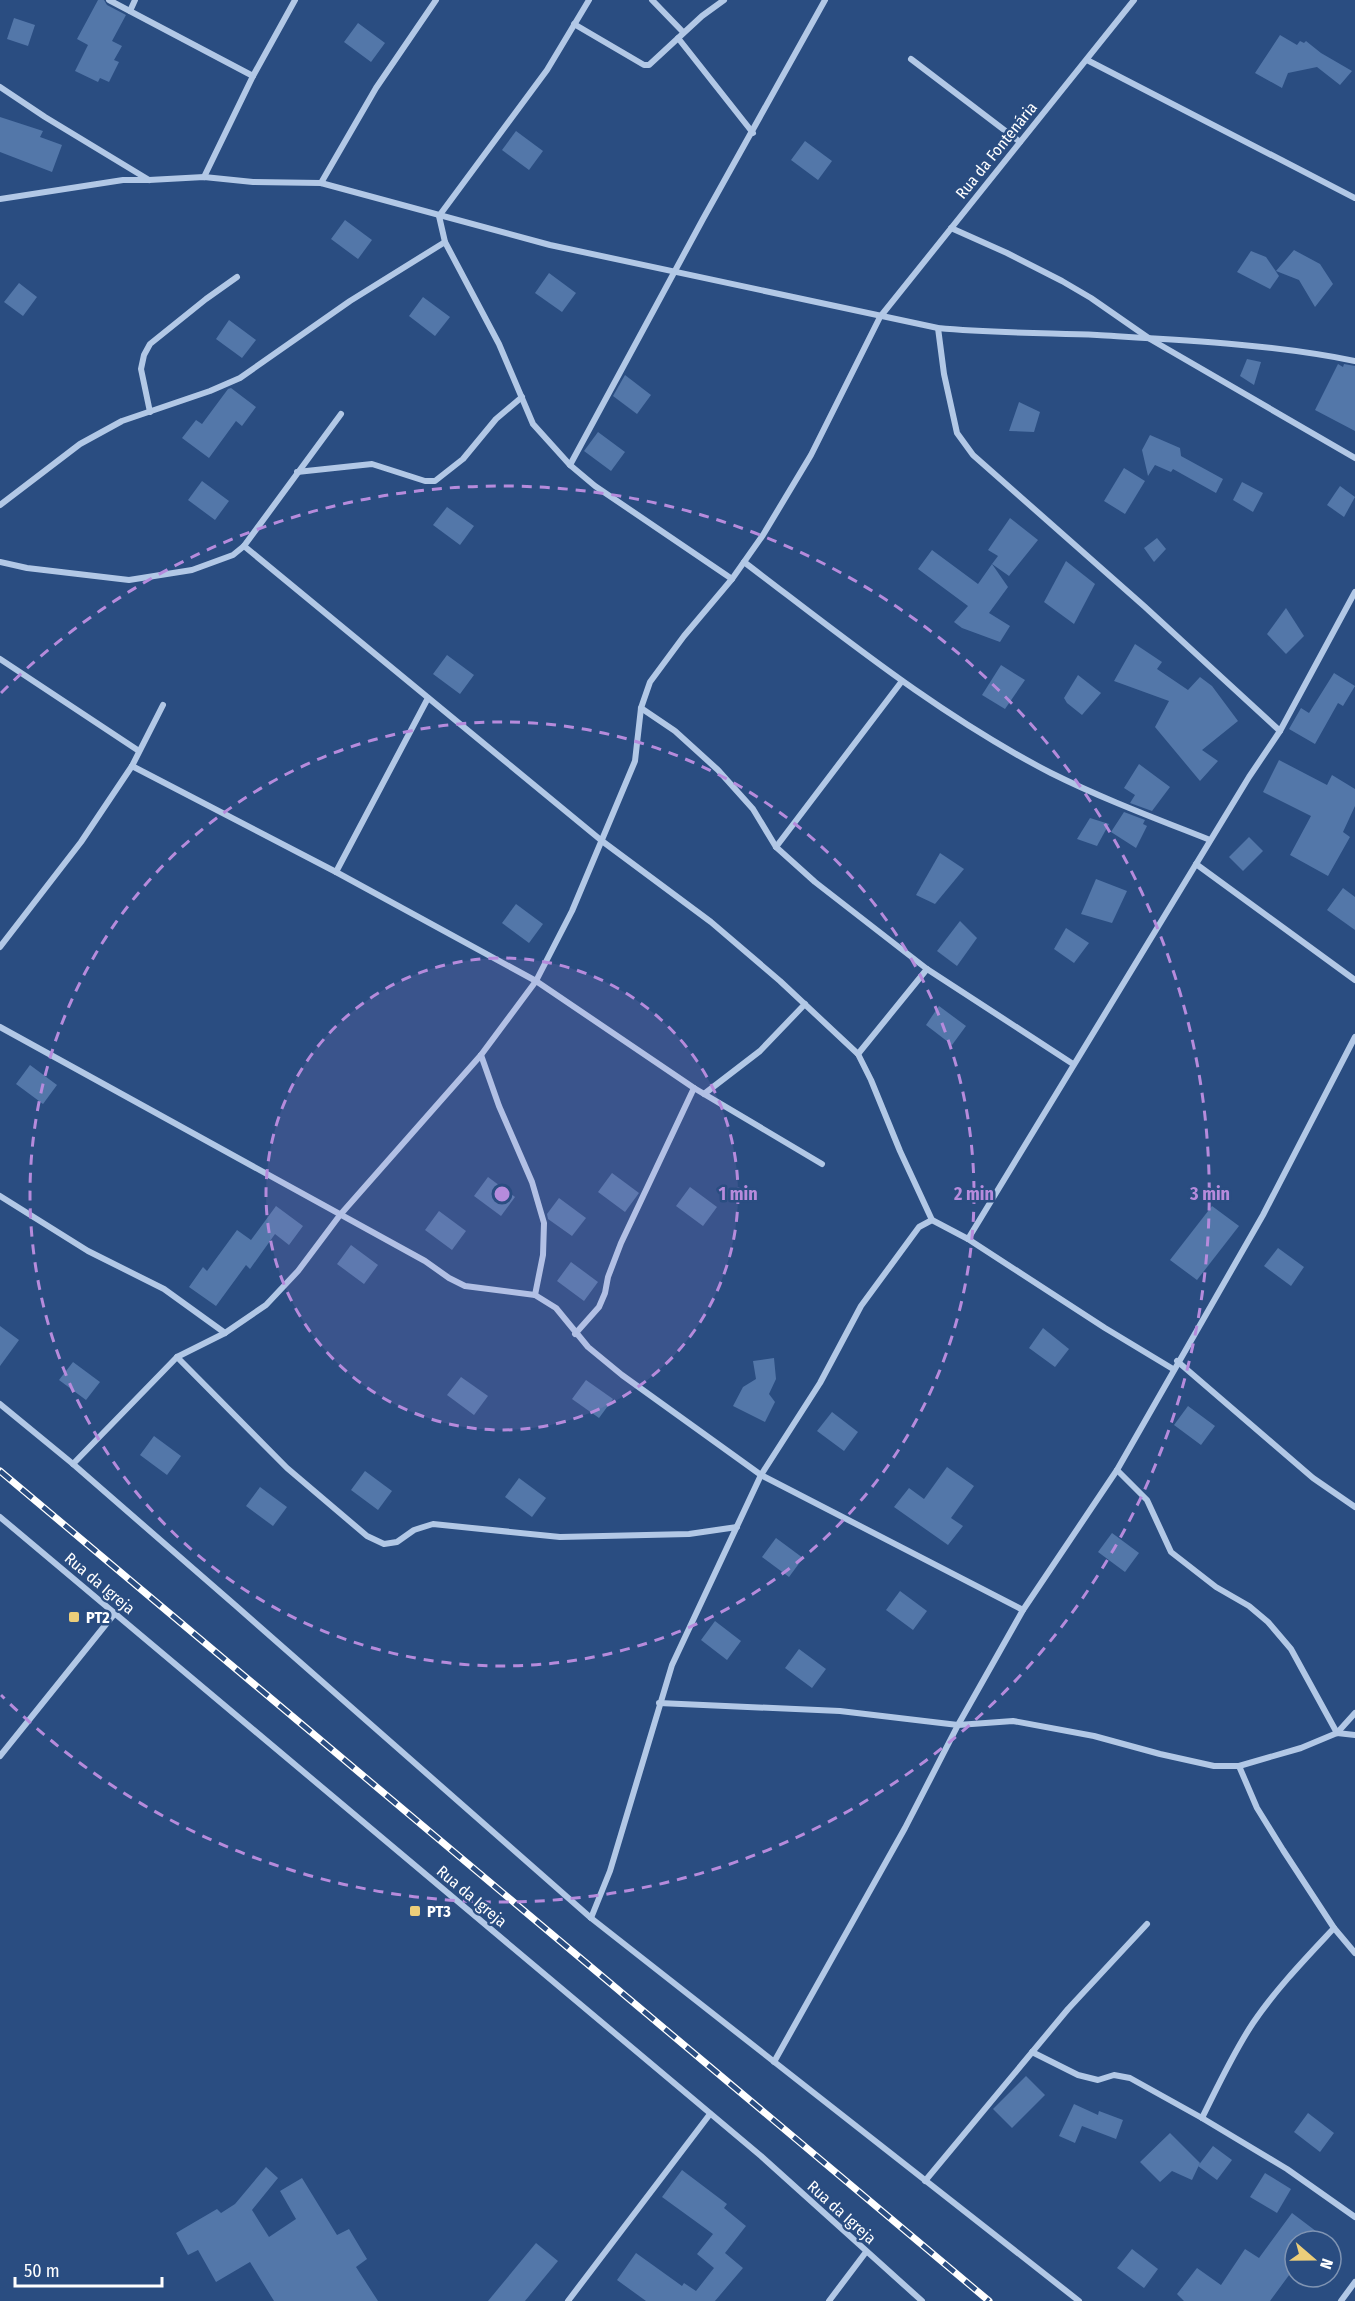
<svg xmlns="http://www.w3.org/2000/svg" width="1355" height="2301" font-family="'Fira Sans Condensed',sans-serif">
<rect width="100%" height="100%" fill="#2a4d81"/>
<g fill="#5377a9">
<polygon points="98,0 104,0 107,5 126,15 112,41 122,46 114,60 119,62 109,82 100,78 98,82 75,71 88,45 77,39"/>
<polygon points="14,18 35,25 28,46 7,39"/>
<polygon points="358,23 385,43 371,62 344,42"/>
<polygon points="1280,35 1297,45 1300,41 1304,43 1306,41 1321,53 1352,71 1340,85 1317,67 1288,73 1282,88 1255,73"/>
<polygon points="0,117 43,131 40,137 62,145 52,172 0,152"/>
<polygon points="516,131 543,151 529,170 502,150"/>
<polygon points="805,141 832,161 818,180 791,160"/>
<polygon points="345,220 372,240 358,259 331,239"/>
<polygon points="1294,250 1320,264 1333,284 1315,307 1299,280 1276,271"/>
<polygon points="1251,251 1266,257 1279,276 1270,289 1237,272"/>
<polygon points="549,273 576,293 562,312 535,293"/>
<polygon points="19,283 37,297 23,316 4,302"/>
<polygon points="423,297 450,317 435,336 409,316"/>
<polygon points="229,320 256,340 242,358 216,339"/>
<polygon points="1247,359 1261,362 1254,385 1240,376"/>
<polygon points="1338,364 1343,367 1344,364 1355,366 1355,431 1315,410"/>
<polygon points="625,375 651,395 637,414 613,396"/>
<polygon points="231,388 256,407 242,426 236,421 209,458 182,438 196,420 202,424 228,389"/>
<polygon points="1019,402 1040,412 1034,432 1009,431"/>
<polygon points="598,432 625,452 611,471 584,451"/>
<polygon points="1150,435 1180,448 1181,456 1223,479 1216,493 1173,469 1171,472 1155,465 1148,476 1142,450"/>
<polygon points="1124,468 1145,481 1125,514 1104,501"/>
<polygon points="202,481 229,501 215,520 188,500"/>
<polygon points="1242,482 1263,493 1253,512 1233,500"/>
<polygon points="1340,486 1355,497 1344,517 1327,505"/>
<polygon points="447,507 474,526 460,545 433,525"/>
<polygon points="1010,518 1038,540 1009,576 992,564 998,556 988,550"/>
<polygon points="1157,538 1166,549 1154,562 1144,548"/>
<polygon points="932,550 978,584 992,564 1008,587 989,613 1010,626 1000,642 962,628 954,622 968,606 918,569"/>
<polygon points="1066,561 1095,584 1074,624 1044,602"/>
<polygon points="1286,608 1304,636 1286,654 1267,634"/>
<polygon points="1135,644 1162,662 1157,669 1188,690 1200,677 1212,686 1238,721 1202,750 1218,761 1200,781 1155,727 1169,701 1114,681"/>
<polygon points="447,655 474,675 460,694 433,674"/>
<polygon points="1001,665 1025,680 1005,709 982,695"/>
<polygon points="1334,673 1355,686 1343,706 1338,703 1315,744 1289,729 1301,708 1309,713"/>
<polygon points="1078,675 1101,693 1082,715 1067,703 1064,698"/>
<polygon points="1279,760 1327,785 1332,775 1355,789 1355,806 1343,832 1350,837 1328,876 1290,855 1311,816 1263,792"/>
<polygon points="1139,764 1170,787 1152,811 1130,803 1135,795 1124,788"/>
<polygon points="1124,812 1145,820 1143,824 1147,826 1136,848 1111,832"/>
<polygon points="1090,818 1109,824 1097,846 1077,839"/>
<polygon points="1249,837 1263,851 1243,871 1229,857"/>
<polygon points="940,853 964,869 935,904 916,895"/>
<polygon points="1096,879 1127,891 1112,923 1081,914"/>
<polygon points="1343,888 1355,897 1355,930 1327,910"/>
<polygon points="516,904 543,924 529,943 502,923"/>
<polygon points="960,921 977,938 957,966 937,951"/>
<polygon points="1066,928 1089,943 1074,963 1054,949"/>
<polygon points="939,1006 966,1026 952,1045 926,1025"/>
<polygon points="30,1065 57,1085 43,1104 16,1084"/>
<polygon points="612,1173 639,1193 625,1212 598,1192"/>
<polygon points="488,1177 515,1197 501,1216 474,1196"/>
<polygon points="690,1187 717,1207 703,1226 676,1206"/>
<polygon points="559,1198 586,1218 572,1236 548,1219 547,1214"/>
<polygon points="276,1206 303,1226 289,1245 275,1234 250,1269 246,1265 216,1306 189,1287 203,1267 207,1271 237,1230 251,1240"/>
<polygon points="1212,1206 1239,1226 1197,1280 1170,1260"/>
<polygon points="439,1211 466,1231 452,1250 425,1230"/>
<polygon points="351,1245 378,1265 364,1284 337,1264"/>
<polygon points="1278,1248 1304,1267 1291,1286 1264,1266"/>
<polygon points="571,1262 598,1282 584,1301 557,1281"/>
<polygon points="0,1326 19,1340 0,1366"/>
<polygon points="1043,1328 1069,1349 1055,1367 1029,1348"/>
<polygon points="774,1358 776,1379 769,1394 775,1402 765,1422 733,1406 743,1387 756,1379 753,1361"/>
<polygon points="73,1362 100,1382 86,1400 59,1380"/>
<polygon points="461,1377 488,1396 474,1415 447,1395"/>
<polygon points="586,1380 613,1399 599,1418 572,1399"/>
<polygon points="1188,1406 1215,1426 1201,1445 1174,1425"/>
<polygon points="832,1412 858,1432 844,1451 817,1431"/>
<polygon points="154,1436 181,1456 167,1475 140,1455"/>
<polygon points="947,1467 974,1486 951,1518 963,1526 948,1545 894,1507 909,1488 924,1499"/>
<polygon points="365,1471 392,1491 378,1510 351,1490"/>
<polygon points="519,1478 546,1498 532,1517 505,1497"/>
<polygon points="260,1487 287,1507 273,1526 246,1506"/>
<polygon points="1112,1533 1139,1553 1125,1572 1098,1552"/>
<polygon points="776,1538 803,1558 789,1577 762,1557"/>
<polygon points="900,1591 927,1611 913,1630 886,1610"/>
<polygon points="715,1621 741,1641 727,1660 701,1640"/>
<polygon points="799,1649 826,1669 812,1688 785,1668"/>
<polygon points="1026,2076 1045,2095 1012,2128 993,2109"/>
<polygon points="1074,2104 1098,2115 1099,2111 1123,2120 1116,2139 1082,2126 1075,2143 1059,2136"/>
<polygon points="1308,2113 1334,2133 1320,2152 1294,2132"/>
<polygon points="1170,2133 1200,2163 1192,2180 1172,2171 1160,2182 1140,2162"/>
<polygon points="1213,2146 1232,2160 1217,2180 1198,2166"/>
<polygon points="266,2167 278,2178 252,2210 269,2237 296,2219 280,2191 302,2178 337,2235 349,2229 367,2259 356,2267 378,2301 274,2301 250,2262 216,2282 198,2250 188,2255 176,2233 217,2209 221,2213 235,2204"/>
<polygon points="682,2170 727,2204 724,2208 746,2226 725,2253 743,2268 715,2301 646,2301 617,2280 636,2253 682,2286 684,2283 696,2291 714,2268 697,2254 713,2234 662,2197"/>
<polygon points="1265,2173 1291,2189 1277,2213 1250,2197"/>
<polygon points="1292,2213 1329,2241 1295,2241 1295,2267 1270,2301 1184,2301 1177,2294 1197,2268 1221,2285 1245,2249 1259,2258"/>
<polygon points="536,2243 558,2261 525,2301 488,2301"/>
<polygon points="1132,2249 1158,2269 1144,2288 1117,2268"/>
</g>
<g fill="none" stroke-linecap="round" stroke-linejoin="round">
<g stroke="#b2c8e6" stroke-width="6">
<polyline points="109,0 253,76"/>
<polyline points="589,0 547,70 439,216 445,242 499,344 533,424 570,465 595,486 732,579"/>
<polyline points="652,0 683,32"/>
<polyline points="130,11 135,0"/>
<polyline points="574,24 644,65 649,65 702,16 724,0"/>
<polyline points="678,38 753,133"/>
<polyline points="911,59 1020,142"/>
<polyline points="1087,60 1355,198"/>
<polyline points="0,87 45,117 149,180"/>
<polyline points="204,177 253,76 295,0"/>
<polyline points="321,183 376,88 436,0"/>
<path d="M0,199l123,-19h26l55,-3 49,5 68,1 229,62 388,83c53,5 106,5 159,7 86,5 174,9 258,26"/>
<polyline points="951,228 1007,253 1062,281 1091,298 1150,339 1355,458"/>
<polyline points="938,328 944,374 957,433 973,455 1144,606 1280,731"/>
<polyline points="150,412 141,369 144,355 150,344 206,299 237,277"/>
<polyline points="570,465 703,219 825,0"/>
<polyline points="297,472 372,464 425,481 435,481 463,459 496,419 522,397"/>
<polyline points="0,505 80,444 122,421 210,391 240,378 350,301 445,242"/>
<polyline points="244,546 602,841 711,922 780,981 858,1054 871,1080 900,1151 932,1220"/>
<polyline points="0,562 27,568 129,580 192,570 233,555 244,546 341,414"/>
<path d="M744,562c99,75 196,154 307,211 52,26 106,46 159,67"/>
<polyline points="0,659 139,751"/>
<polyline points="641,708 675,731 718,770 753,809 776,847 815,882 927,969 1073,1064"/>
<polyline points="132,766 336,872 536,981 694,1088 822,1164"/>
<polyline points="776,847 902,681"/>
<polyline points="1196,864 1355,980"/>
<polyline points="336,872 428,698"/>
<polyline points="0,947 81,842 132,766 163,705"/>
<polyline points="0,1027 425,1261 449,1278 465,1286 535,1295 556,1308 588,1347 622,1375 761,1475 1023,1610"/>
<polyline points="858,1054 927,969"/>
<polyline points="481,1055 499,1106 532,1182 544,1223 543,1255 535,1295"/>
<polyline points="704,1094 760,1051 805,1004"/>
<polyline points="0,1196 88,1251 164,1289 225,1333"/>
<polyline points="968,1239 1105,1328 1173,1369"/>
<polyline points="575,1334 599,1307 605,1293 608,1277 621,1243 694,1088"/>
<polyline points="177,1357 287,1468 367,1536 384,1544 397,1542 414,1530 433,1524 560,1537 689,1534 737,1527"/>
<polyline points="1177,1361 1313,1478 1355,1507"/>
<polyline points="0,1404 73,1464 235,1605 591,1918 1079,2301"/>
<polyline points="73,1464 177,1357 225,1333 266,1305 298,1271 340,1215 481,1055 536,981 572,911 635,761 641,708 650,682 684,636 732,579 763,535 811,455 880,317 1134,0"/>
<polyline points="1117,1470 1147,1500 1171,1552 1216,1587 1249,1606 1268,1622 1291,1649 1337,1733"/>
<polyline points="0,1517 761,2156 922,2301"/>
<polyline points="659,1703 840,1711 958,1725 1013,1721 1094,1736 1160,1754 1214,1766 1239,1766 1301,1748 1337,1733 1355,1713"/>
<polyline points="1337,1733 1355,1735"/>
<polyline points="0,1756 115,1613"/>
<polyline points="1239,1766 1257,1808 1283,1850 1334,1928 1355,1953"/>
<polyline points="591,1918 610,1871 672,1665 761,1475 820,1383 861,1306 919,1227 932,1220 968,1239 1249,777 1280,731 1355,592"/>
<polyline points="1032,2052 1078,2075 1098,2080 1114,2075 1130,2078 1202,2118 1287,2169 1355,2217"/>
<polyline points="774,2062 905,1828 958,1725 1023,1610 1117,1470 1263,1215 1355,1037"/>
<path d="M1202,2118c16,-32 31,-65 51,-95 23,-34 53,-65 81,-95"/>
<polyline points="925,2181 1068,2009 1147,1924"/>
<polyline points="568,2301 710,2114"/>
<polyline points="829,2301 866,2252"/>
<polyline points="1341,2301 1355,2282"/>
</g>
<defs>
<polyline id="rail" points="0,1471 989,2301"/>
</defs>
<use href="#rail" stroke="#fff" stroke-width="7"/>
<use href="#rail" stroke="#2a4d81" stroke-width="4.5" stroke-dasharray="14" stroke-linecap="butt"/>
</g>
<circle cx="502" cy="1194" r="236" fill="#b68bdc" fill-opacity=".12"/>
<g fill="none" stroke="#b68bdc" stroke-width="3" stroke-dasharray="10 8">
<circle cx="502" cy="1194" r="236"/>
<circle cx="502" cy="1194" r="472"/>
<path d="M1 693A708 708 0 1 1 1 1695"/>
</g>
<g fill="#ecce7a" stroke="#2a4d81" stroke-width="2">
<rect x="68" y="1611" width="12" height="12" rx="3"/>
<rect x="409" y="1905" width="12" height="12" rx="3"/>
</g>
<g text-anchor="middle" stroke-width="5" stroke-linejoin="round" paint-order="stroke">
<g font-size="16" fill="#fff" stroke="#2a4d81">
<text transform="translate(996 150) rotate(-51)" y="6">Rua da Fontenária</text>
<text transform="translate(100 1583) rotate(40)" y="6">Rua da Igreja</text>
<text transform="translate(472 1896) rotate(40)" y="6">Rua da Igreja</text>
<text transform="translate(842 2212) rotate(42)" y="6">Rua da Igreja</text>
</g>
<g font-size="16" font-weight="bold" fill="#fff" stroke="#2a4d81" text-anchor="start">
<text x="86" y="1623">PT2</text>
<text x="427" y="1917">PT3</text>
</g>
</g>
<circle cx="502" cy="1194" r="9" fill="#b68bdc" stroke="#2a4d81" stroke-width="3"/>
<g font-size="18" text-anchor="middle" font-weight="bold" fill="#b68bdc" stroke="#2a4d81" stroke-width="5" stroke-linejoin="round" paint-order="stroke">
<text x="738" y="1200">1 min</text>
<text x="974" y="1200">2 min</text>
<text x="1210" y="1200">3 min</text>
</g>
<g transform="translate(1313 2259) rotate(110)"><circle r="28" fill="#2a4d81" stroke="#7f94b3" stroke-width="1.5"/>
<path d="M0-4.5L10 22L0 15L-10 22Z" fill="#ecce7a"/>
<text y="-9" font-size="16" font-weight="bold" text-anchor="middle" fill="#ffffff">N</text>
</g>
<path d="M15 2277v9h147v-9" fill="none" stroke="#ffffff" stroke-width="3"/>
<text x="24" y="2277" font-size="18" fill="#ffffff" stroke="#2a4d81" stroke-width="4.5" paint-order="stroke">50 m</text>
</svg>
